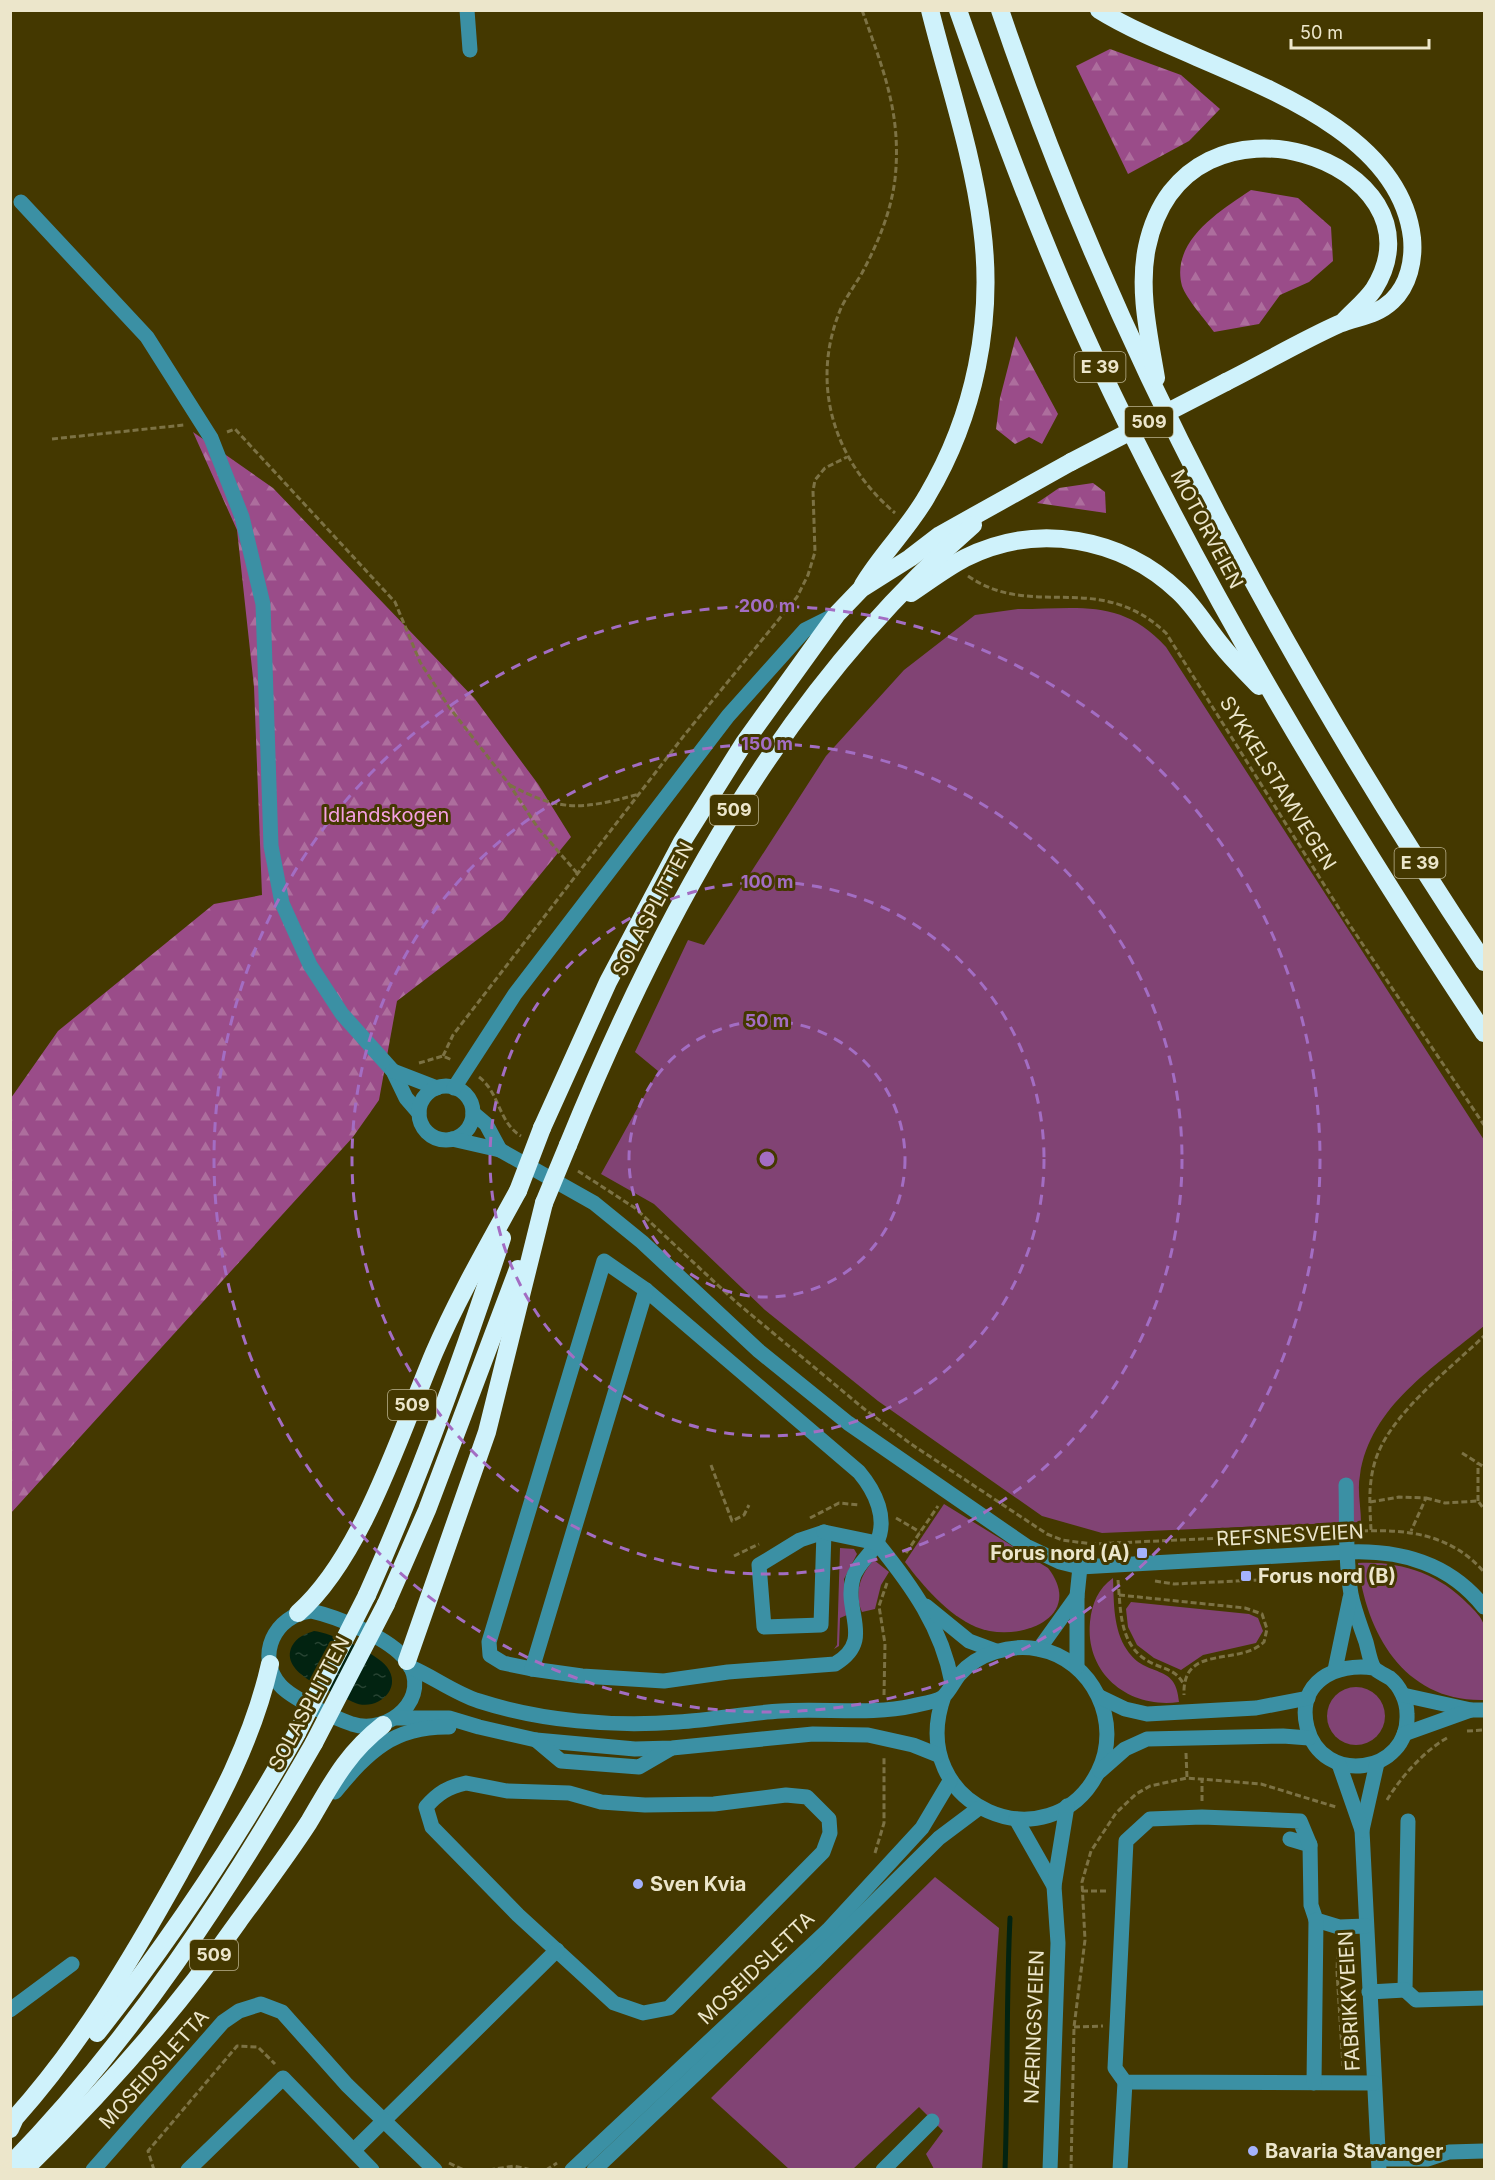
<svg xmlns="http://www.w3.org/2000/svg" width="1495" height="2180" font-family="Inter,sans-serif">
<defs>
<pattern id="forest-firs" width="22" height="20" patternUnits="userSpaceOnUse" patternTransform="scale(1.5)"><rect width="22" height="20" fill="#9a4c89"/><path d="M5 1l3.5 6h-7zM16 11l3.5 6h-7z" fill="#ad6e9d"/></pattern>
<pattern id="water-ripples" width="26" height="14" patternUnits="userSpaceOnUse" patternTransform="scale(1.5)"><rect width="26" height="14" fill="#022311"/><path d="M2 4q2-2 4 0t4 0M15 11q2-2 4 0t4 0" fill="none" stroke="#274332"/></pattern>
</defs>
<rect width="100%" height="100%" fill="#443800"/>
<g fill="#814374">
<path d="M1018,609c61,0 104,-11 148,38l318,493v186c-49,41 -114,80 -124,149 -3,15 1,32 1,47l-259,11 -60,-17 -164,-115 -113,-91 -111,-106 -53,-30 57,-103 -23,-19 53,-112 16,5 122,-189 78,-86 71,-55z"/>
<path d="M944,1504l104,64c39,51 -32,76 -72,59 -28,-12 -53,-41 -71,-65z"/>
<polygon points="840,1548 854,1549 857,1554 844,1579 847,1615 840,1618 839,1646 834,1649 837,1645"/>
<path d="M874,1560l15,12 -8,13 -6,24 -13,3c-8,-19 -2,-37 12,-52z"/>
<path d="M1358,1563c42,-2 80,10 110,41 5,5 15,14 16,22 5,16 1,55 0,74 -79,2 -118,-66 -126,-137z"/>
<path d="M1113,1578c1,25 0,51 14,72 20,30 49,11 52,52 -50,7 -94,-28 -89,-80 2,-19 8,-33 23,-44z"/>
<polygon points="1131,1602 1249,1614 1258,1618 1263,1631 1256,1643 1203,1655 1181,1670 1154,1658 1137,1645 1128,1627 1126,1609"/>
<circle cx="1356" cy="1716" r="29"/>
<polygon points="935,1877 999,1928 982,2169 934,2169 926,2154 943,2131 919,2107 853,2169 789,2169 711,2098"/>
</g>
<g fill="url(#forest-firs)">
<polygon points="1110,49 1181,75 1220,109 1189,141 1128,174 1076,66"/>
<path d="M1251,190l47,8 33,29 2,34 -24,21 -29,13 -21,29 -45,8c-8,-11 -28,-34 -32,-46 -12,-45 38,-75 69,-96z"/>
<polygon points="1016,336 1058,414 1042,444 1029,437 1015,444 996,429 1000,398"/>
<polygon points="193,432 273,488 475,699 538,784 571,837 503,920 397,1001 379,1100 353,1137 11,1513 11,1098 58,1031 214,904 262,895 254,687 237,530"/>
<polygon points="1093,483 1105,492 1106,513 1037,503 1059,488"/>
</g>
<path fill="url(#water-ripples)" d="M314,1631c17,2 63,22 73,36 17,23 -12,46 -34,35 -19,-10 -75,-28 -61,-56 5,-9 13,-12 22,-15z"/>
<g fill="none" stroke-linecap="round" stroke-linejoin="round">
<path stroke="#022311" stroke-width="5" d="M1005,2170c3,-85 1,-168 5,-252"/>
<g stroke="#7c7244" stroke-width="3" stroke-dasharray="6 3" stroke-linecap="butt">
<path d="M862,10c21,59 40,104 33,169 -4,33 -17,64 -33,94 -7,12 -15,23 -21,35 -32,76 -7,153 54,205"/>
<polyline points="227,432 235,429 395,602 420,662 449,707 509,784 538,828 577,873"/>
<polyline points="52,439 184,425"/>
<path d="M968,576c65,45 130,-7 198,57l179,285 139,207"/>
<path d="M510,785c51,28 75,24 129,9"/>
<polyline points="443,1056 453,1035 686,733 797,597 808,575 815,552 813,491 815,480 825,468 847,457"/>
<polyline points="419,1063 443,1056 452,1060"/>
<path d="M479,1077c21,16 19,45 42,59"/>
<polyline points="578,1171 635,1208 736,1302 863,1408 911,1444 1047,1534 1062,1540 1092,1544 1332,1533"/>
<polyline points="1462,1453 1484,1467"/>
<polyline points="711,1465 732,1521 744,1515 749,1505"/>
<polyline points="1426,1498 1445,1503 1478,1501 1484,1509"/>
<polyline points="1478,1501 1478,1463"/>
<polyline points="1370,1502 1399,1497 1426,1498 1411,1531"/>
<polyline points="810,1518 839,1503 860,1505"/>
<polyline points="896,1518 920,1532"/>
<path d="M1371,1530c-1,-21 -3,-43 3,-65 12,-48 75,-95 110,-129"/>
<path d="M1362,1531c47,-2 90,4 122,41"/>
<polyline points="906,1553 938,1506"/>
<polyline points="734,1556 759,1544"/>
<path d="M1118,1580c3,34 1,70 38,85 12,5 20,6 27,18"/>
<polyline points="1155,1581 1174,1584 1258,1580"/>
<path d="M1119,1595l126,13 17,6 5,15 -3,13c-26,25 -82,1 -80,53"/>
<polyline points="884,1695 885,1644 879,1606 887,1583"/>
<polyline points="1467,1731 1484,1730"/>
<polyline points="1186,1753 1187,1778"/>
<path d="M1387,1800c13,-22 37,-49 60,-62"/>
<polyline points="1202,1801 1202,1778"/>
<polyline points="875,1853 884,1823 884,1756"/>
<polyline points="1082,1891 1107,1891"/>
<polyline points="1338,1944 1337,1972 1343,2066"/>
<polyline points="1074,2027 1103,2026"/>
<polyline points="449,2163 464,2170"/>
<polyline points="154,2170 148,2151 237,2046 258,2047 275,2064"/>
<polyline points="489,2170 514,2166 532,2170"/>
<polyline points="546,2170 557,2163"/>
<polyline points="1071,2170 1074,2027 1085,1940 1082,1882 1091,1851 1116,1813 1136,1794 1150,1786 1187,1778 1261,1784 1336,1807"/>
</g>
<g stroke="#3b90a4" stroke-width="15">
<polyline points="467,10 470,50"/>
<polyline points="21,202 147,337 211,438 242,517 263,604 271,846 282,903 310,965 342,1014 393,1071 406,1098 419,1113"/>
<polyline points="393,1071 437,1088"/>
<circle cx="446" cy="1113" r="27"/>
<polyline points="454,1088 515,994 728,716 805,630 837,614"/>
<polyline points="473,1113 486,1124 500,1150"/>
<path d="M452,1139l48,11 94,53 48,39 117,109 89,72 178,123 34,16 20,5 269,-15c54,-2 101,12 135,55"/>
<path d="M604,1261l42,29 213,182c16,19 30,47 17,72 -6,12 -19,20 -23,34 -10,34 22,62 -18,86l-107,8 -64,9 -82,-5 -50,-7 -29,-6 -13,-8 -1,-13z"/>
<path d="M1346,1485c1,35 -1,74 5,109 3,16 10,33 15,48 2,7 4,20 8,26 4,4 11,7 16,10 10,8 17,23 17,36 3,60 -85,73 -100,13 -11,-45 29,-65 67,-59"/>
<polygon points="824,1532 821,1625 764,1627 759,1565 800,1540"/>
<path d="M824,1532l53,11c35,43 65,85 75,140"/>
<polyline points="926,1606 969,1641 996,1651"/>
<path d="M311,1611c27,6 79,27 96,50 26,36 -18,75 -55,63 -17,-6 -60,-25 -72,-39 -25,-29 -5,-70 31,-74z"/>
<polyline points="1039,1649 1077,1596"/>
<path d="M410,1667c24,10 44,26 69,34 62,20 134,26 199,21 35,-2 69,-9 103,-11 40,-3 93,4 131,-5 8,-2 24,-4 31,-9 6,-5 11,-16 16,-22 19,-22 51,-31 79,-26 55,10 85,74 60,123 -47,94 -194,36 -154,-76"/>
<polyline points="1077,1667 1077,1596 1080,1567"/>
<polyline points="532,1669 646,1290"/>
<polyline points="1335,1670 1350,1598"/>
<polyline points="1403,1695 1471,1710 1484,1710"/>
<polyline points="1100,1697 1125,1709 1147,1714 1256,1708 1308,1698"/>
<polyline points="397,1718 449,1718 479,1727 536,1740 635,1749 672,1748 813,1734 868,1735 913,1745 938,1755"/>
<polyline points="1404,1734 1471,1710"/>
<polyline points="536,1740 561,1761 639,1767 670,1749"/>
<polyline points="1377,1763 1362,1830 1379,2170"/>
<polyline points="1339,1764 1362,1830"/>
<polyline points="1100,1771 1125,1749 1147,1739 1283,1736 1309,1738"/>
<path d="M466,1783l41,8 62,2 32,9 44,3 69,-1 72,-9 21,2 22,22 1,14 -7,19 -154,156 -26,5 -29,-10 -96,-88 -86,-88 -6,-20c12,-14 22,-20 40,-24z"/>
<path d="M335,1792c33,-40 58,-66 114,-65"/>
<polyline points="1016,1819 1054,1886"/>
<polyline points="1408,1821 1405,1990 1416,2000 1484,1998"/>
<polyline points="1290,1839 1310,1845 1311,1905 1316,1920 1339,1927 1366,1926"/>
<polyline points="1310,1845 1300,1821 1202,1817 1150,1819 1126,1841 1115,2068 1125,2082 1374,2083"/>
<polyline points="1369,1992 1405,1990"/>
<polyline points="10,2010 72,1964"/>
<polyline points="1314,2083 1316,1920"/>
<polyline points="354,2150 557,1950"/>
<polyline points="1379,2159 1428,2159 1449,2152 1484,2151"/>
<polyline points="93,2170 223,2022 239,2011 261,2004 282,2012 347,2085 435,2170"/>
<polyline points="188,2170 283,2078 372,2170"/>
<polyline points="572,2170 828,1930 922,1828 950,1781"/>
<polyline points="594,2170 816,1960 939,1838 979,1808"/>
<polyline points="883,2170 932,2121"/>
<polyline points="1050,2170 1058,1943 1054,1886 1067,1806"/>
<polyline points="1120,2170 1125,2082"/>
</g>
<g stroke="#cff2fb" stroke-width="18">
<path d="M958,10c41,117 84,233 136,345 111,237 246,460 390,678"/>
<path d="M1000,10c115,339 286,655 484,952"/>
<path d="M1099,10c94,59 298,98 313,228 2,22 -3,47 -20,63 -16,15 -33,15 -53,23 -38,17 -75,39 -113,58"/>
<path d="M1156,378c-7,-42 -18,-89 -9,-131 38,-179 305,-83 227,42 -8,12 -21,22 -31,33"/>
<path d="M863,585c19,-32 46,-57 64,-89 48,-81 67,-176 55,-268 -9,-73 -34,-146 -52,-218"/>
<path d="M911,593c18,-12 35,-25 54,-35 72,-36 156,-21 214,34 17,16 28,36 43,54 11,14 25,27 37,40"/>
<polyline points="542,1128 608,982 682,842 744,743 837,614 861,589 910,558 940,535 1071,462"/>
<path d="M568,1145c94,-231 215,-455 405,-620"/>
<path d="M367,1595c52,-116 95,-235 135,-357"/>
<polyline points="386,1604 427,1510 518,1269"/>
<path d="M298,1613c64,-56 103,-182 136,-260 24,-56 55,-109 84,-162"/>
<polyline points="407,1661 487,1432 544,1203"/>
<path d="M97,2033c74,-94 141,-195 200,-300"/>
<path d="M10,2129l5,-11c67,-75 116,-158 165,-246 37,-67 73,-132 90,-208"/>
<path d="M10,2165c122,-125 218,-272 304,-422"/>
<path d="M24,2170c79,-77 151,-158 214,-248 24,-33 49,-66 71,-100 23,-39 37,-68 74,-97"/>
</g>
<g stroke="#cff2fb" stroke-width="18">
<polyline points="1071,462 1226,382"/>
<polyline points="518,1191 542,1128"/>
<polyline points="544,1203 568,1145"/>
<polyline points="297,1733 367,1595"/>
<polyline points="314,1743 386,1604"/>
</g>
</g>
<g fill="none" stroke="#a36dc3" stroke-width="3" stroke-dasharray="10 8">
<circle cx="767" cy="1159" r="138"/>
<circle cx="767" cy="1159" r="277"/>
<circle cx="767" cy="1159" r="415"/>
<circle cx="767" cy="1159" r="553"/>
</g>
<g fill="#a4b2fc" stroke="#443800" stroke-width="2">
<rect x="1136" y="1547" width="12" height="12" rx="3"/>
<rect x="1240" y="1570" width="12" height="12" rx="3"/>
<circle cx="638" cy="1884" r="6"/>
<circle cx="1253" cy="2151" r="6"/>
</g>
<g text-anchor="middle" stroke-width="6" stroke-linejoin="round" paint-order="stroke">
<g fill="#443800" stroke="#bab28e" stroke-width="1.5">
<rect x="1074.5" y="352" width="51" height="30" rx="4.5"/>
<rect x="1125" y="407" width="48" height="30" rx="4.5"/>
<rect x="710" y="795" width="48" height="30" rx="4.5"/>
<rect x="1394.5" y="848" width="51" height="30" rx="4.5"/>
<rect x="388" y="1390" width="48" height="30" rx="4.5"/>
<rect x="190" y="1940" width="48" height="30" rx="4.5"/>
</g>
<g font-size="18" font-weight="bold" fill="#ece6cb">
<text x="1100" y="373">E 39</text>
<text x="1149" y="428">509</text>
<text x="734" y="816">509</text>
<text x="1420" y="869">E 39</text>
<text x="412" y="1411">509</text>
<text x="214" y="1961">509</text>
</g>
<g font-size="20" fill="#ece6cb" stroke="#443800">
<text transform="translate(1207 529) rotate(62)" y="7">MOTORVEIEN</text>
<text transform="translate(1278 783) rotate(58)" y="7">SYKKELSTAMVEGEN</text>
<text transform="translate(653 909) rotate(-62)" y="7">SOLASPLITTEN</text>
<text transform="translate(1290 1535) rotate(-3)" y="7">REFSNESVEIEN</text>
<text transform="translate(309 1703) rotate(-62)" y="7">SOLASPLITTEN</text>
<text transform="translate(756 1968) rotate(-44)" y="7">MOSEIDSLETTA</text>
<text transform="translate(1349 2001) rotate(-93)" y="7">FABRIKKVEIEN</text>
<text transform="translate(1034 2027) rotate(-88)" y="7">NÆRINGSVEIEN</text>
<text transform="translate(154 2069) rotate(-48)" y="7">MOSEIDSLETTA</text>
</g>
<g font-size="20" fill="#f5a0e1" stroke="#443800">
<text x="386" y="822">Idlandskogen</text>
</g>
<g font-size="20" font-weight="bold" fill="#ece6cb" stroke="#443800" text-anchor="start">
<text x="1130" y="1560" text-anchor="end">Forus nord (A)</text>
<text x="1258" y="1583">Forus nord (B)</text>
<text x="650" y="1891">Sven Kvia</text>
<text x="1265" y="2158">Bavaria Stavanger</text>
</g>
</g>
<circle cx="767" cy="1159" r="9" fill="#a36dc3" stroke="#443800" stroke-width="3"/>
<g font-size="18" text-anchor="middle" font-weight="bold" fill="#a36dc3" stroke="#443800" stroke-width="6" stroke-linejoin="round" paint-order="stroke">
<text x="767" y="612">200 m</text>
<text x="767" y="750">150 m</text>
<text x="767" y="888">100 m</text>
<text x="767" y="1027">50 m</text>
</g>
<rect width="1495" height="2180" fill="none" stroke="#ece6cb" stroke-width="24"/>
<path d="M1291 39v9h138v-9" fill="none" stroke="#ece6cb" stroke-width="3"/>
<text x="1300" y="39" font-size="18" fill="#ece6cb" stroke="#443800" stroke-width="4.5" paint-order="stroke">50 m</text>
</svg>
